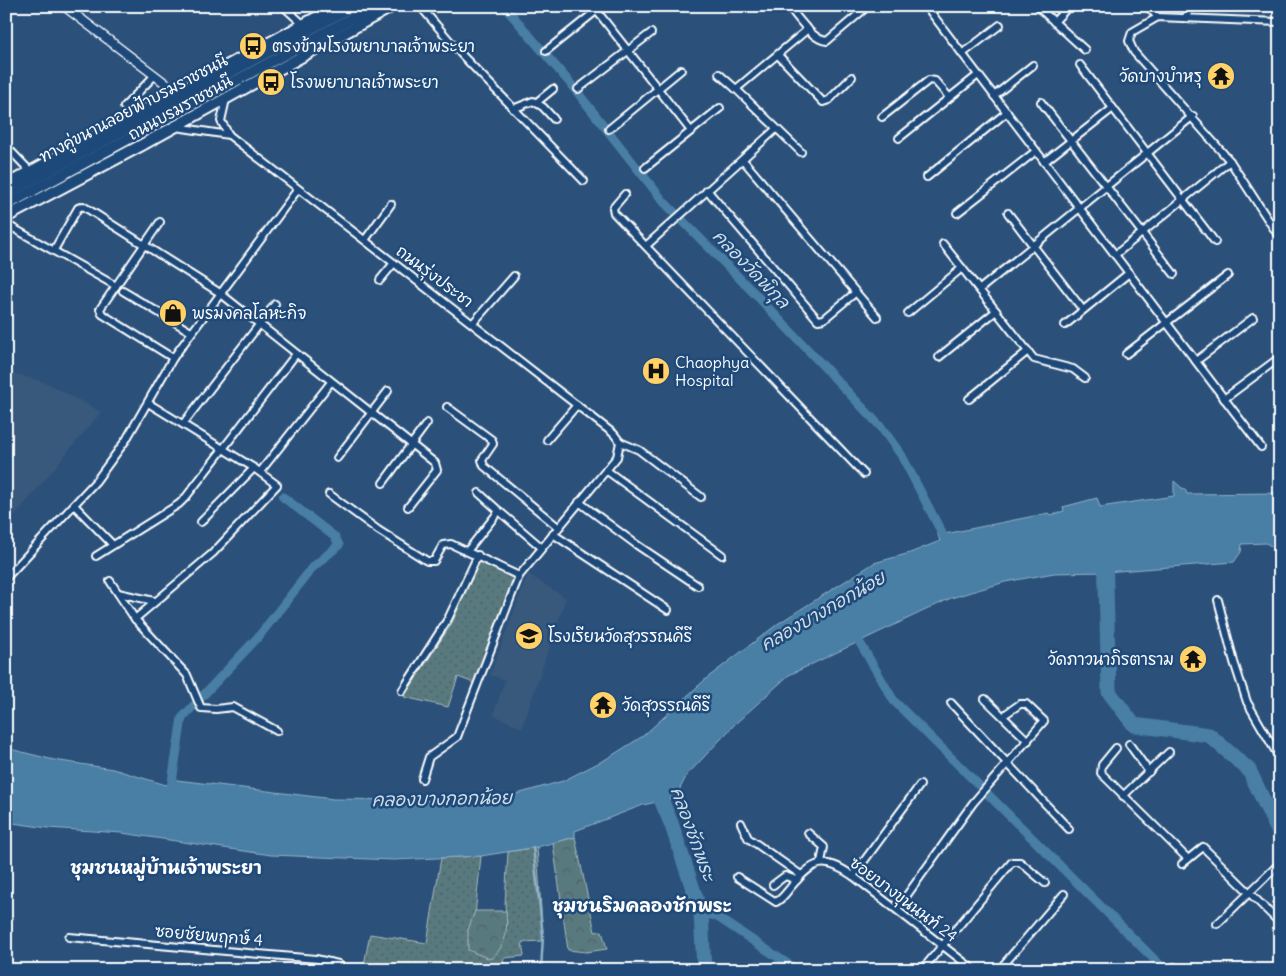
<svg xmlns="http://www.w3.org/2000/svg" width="1286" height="976" font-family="Delius,'Playpen Sans Thai',sans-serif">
<defs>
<pattern id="grass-dots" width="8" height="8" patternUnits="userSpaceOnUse" patternTransform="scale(1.25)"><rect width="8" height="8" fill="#58797e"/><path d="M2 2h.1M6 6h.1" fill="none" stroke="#526265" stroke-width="1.8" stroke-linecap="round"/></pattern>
<pattern id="forest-crowns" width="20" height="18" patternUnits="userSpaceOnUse" patternTransform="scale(1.25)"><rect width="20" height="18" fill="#58797e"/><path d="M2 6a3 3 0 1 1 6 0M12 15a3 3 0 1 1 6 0" fill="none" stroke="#526265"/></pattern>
</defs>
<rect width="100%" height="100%" fill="#2b517a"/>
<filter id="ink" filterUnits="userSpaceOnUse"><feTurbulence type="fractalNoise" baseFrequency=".02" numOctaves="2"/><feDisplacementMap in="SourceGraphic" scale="10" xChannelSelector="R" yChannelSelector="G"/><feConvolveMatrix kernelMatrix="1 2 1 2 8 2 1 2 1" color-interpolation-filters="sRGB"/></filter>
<g filter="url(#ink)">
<g fill="#39597b">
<polygon points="6,371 47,383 101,412 7,525"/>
<polygon points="528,574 566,598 522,728 493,715 505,680 490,675"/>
</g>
<g fill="url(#grass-dots)" stroke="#acbcbe">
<polygon points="479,561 513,578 474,683 458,677 448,707 404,697 452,623"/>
<polygon points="537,847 543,941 522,942 524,956 504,958 502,970 363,970 370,934 427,943 441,858 481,856 475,915 468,931 507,926 505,904 508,852"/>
</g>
<g fill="url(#forest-crowns)" stroke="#acbcbe">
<polygon points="575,837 595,932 602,931 607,949 586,952 568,950 553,843"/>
<path d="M475,911h31c2,20 0,36 -16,48l-22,-9v-20z"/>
<polygon points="555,966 678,966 678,970 554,970"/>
</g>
<polygon fill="#487ea5" stroke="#91b2c9" points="1174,481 1182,488 1185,489 1187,494 1280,493 1280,552 1266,543 1242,544 1241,552 1234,562 1105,572 1054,573 1005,582 951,598 789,675 736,723 687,775 675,798 643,805 575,831 575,837 537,847 481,856 394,860 271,855 122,833 48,828 6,822 6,748 54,760 113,769 166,785 177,780 333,799 478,801 517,794 563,781 608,758 643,736 707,678 779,623 874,563 910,553 940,541 936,529 941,527 945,534 1049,513 1051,515 1064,511 1063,507 1097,498 1100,507 1174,496"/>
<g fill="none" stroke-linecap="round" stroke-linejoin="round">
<polyline stroke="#91b2c9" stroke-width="2.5" points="533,847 543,936 541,970"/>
<g stroke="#487ea5" stroke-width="9">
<polyline points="504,6 570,83 664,202 758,297 881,427 902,456 944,537"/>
<polyline points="853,631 894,701 1165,970"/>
<polyline points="170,794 182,718 259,636 312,568 339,545 335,537 283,497"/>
<polyline points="701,913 716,916 797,970"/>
</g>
<g stroke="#487ea5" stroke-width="15">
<polyline points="1105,551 1109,692 1134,725 1209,735 1249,770 1280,835"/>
<polyline points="654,783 671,823 701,913 704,970"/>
</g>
<defs>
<g id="minor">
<polyline points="283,6 304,25"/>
<polyline points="420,6 461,54 584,181"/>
<polyline points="593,6 691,131"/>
<path d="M788,6c10,11 24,34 39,35l41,-35"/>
<polyline points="926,6 1261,447"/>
<polyline points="1037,6 1085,50"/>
<polyline points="1147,6 1158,17"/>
<polyline points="1185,18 1192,6"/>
<polyline points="1054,22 1069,6"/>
<polyline points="1280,22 1158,17 1132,32 1129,41 1134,52 1230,161 1280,238"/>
<polyline points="546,51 596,11"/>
<polyline points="962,54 1000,25"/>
<polyline points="778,55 823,102 829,100 852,77"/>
<polyline points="1080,65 1215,242"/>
<polyline points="719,74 736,89 808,29"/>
<polyline points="578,89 651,33"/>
<polyline points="736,89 801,152"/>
<polyline points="994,96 1033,65"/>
<polyline points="226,99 221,121 229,135 614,434 620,442"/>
<polyline points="537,102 553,89"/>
<polyline points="1041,102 1174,274"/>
<polyline points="124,107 154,76"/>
<polyline points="513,109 533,101 543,107 554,119"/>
<polyline points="882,117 929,80 935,81 949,97"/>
<polyline points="176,127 229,135"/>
<polyline points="609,129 681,70"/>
<polyline points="899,138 978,75"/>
<polyline points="6,146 31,172"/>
<polyline points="743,160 877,317"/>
<polyline points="1044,162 1113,108"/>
<polyline points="645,168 720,108"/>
<polyline points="927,177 1007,112"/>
<polyline points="707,190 818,320 824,319 855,293"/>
<polyline points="625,194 613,208 614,213 864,474"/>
<polyline points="957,213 1036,151"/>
<polyline points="1008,213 1083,310"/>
<polyline points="160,222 100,309 102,314 173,358"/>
<polyline points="6,224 116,286"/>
<polyline points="1273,225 1280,220"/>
<polyline points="365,240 391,204"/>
<polyline points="943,244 1034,359 1073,369 1085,378"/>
<polyline points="647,245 776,129"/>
<polyline points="54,250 78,208 83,206 220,293 435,463 437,470 408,507"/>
<polyline points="1115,255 1230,161"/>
<polyline points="380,280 394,263"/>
<polyline points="980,289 1193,116"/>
<polyline points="123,291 191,332"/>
<polyline points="908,313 962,268"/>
<polyline points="473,323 514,276"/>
<polyline points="1065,325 1129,273"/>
<polyline points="1126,354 1228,275"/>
<polyline points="939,357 996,311"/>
<polyline points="1196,361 1253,318"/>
<polyline points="969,399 1028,351"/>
<polyline points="1224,399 1275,361"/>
<polyline points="447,407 492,440 493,444 482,460 484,466 558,527"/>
<polyline points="183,424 275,304"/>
<polyline points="547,440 577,405"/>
<polyline points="620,442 639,450 701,497"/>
<polyline points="337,458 388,391"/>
<polyline points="606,470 722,555"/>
<polyline points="260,472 331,382"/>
<polyline points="383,483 427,423"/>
<polyline points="479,493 499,511"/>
<polyline points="329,494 378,530 427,561 434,561 443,545 451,544 519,576"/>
<polyline points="579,502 637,545 698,586"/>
<polyline points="74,505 113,545"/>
<polyline points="201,522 254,468"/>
<polyline points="553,534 668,610"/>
<polyline points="468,550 499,511 541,547"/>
<polyline points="96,556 179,504 186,497 296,354"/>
<polyline points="6,578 96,481 126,440 173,358 298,189"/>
<polyline points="110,581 135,619 213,553 277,485 254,468 148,403"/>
<polyline points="118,593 154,601"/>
<polyline points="1218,600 1234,662 1247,702 1280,759"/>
<polyline points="135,619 187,675 201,708 216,709 233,707 277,731"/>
<polyline points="402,691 448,619 478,555"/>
<polyline points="985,699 1028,741"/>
<polyline points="951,703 1069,829"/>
<polyline points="1129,744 1149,772"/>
<polyline points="1116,748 1102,765 1101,773 1188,859"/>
<polyline points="422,779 429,757 457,737 519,576 617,457 620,442"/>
<polyline points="1123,796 1169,752"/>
<polyline points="741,823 748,838 801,875"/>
<polyline points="808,833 824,847 821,862"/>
<polyline points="1182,864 1203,847 1280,923"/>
<polyline points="853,876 920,785"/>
<path d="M737,877l39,25c6,-3 10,-9 14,-14 23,-27 33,-33 63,-12l121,94"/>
<polyline points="773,885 785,876 797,880"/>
<polyline points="897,909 973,803 1044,721 1026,704 1020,704 1007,713"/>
<polyline points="1217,924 1280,863"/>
<polyline points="69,937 316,959 338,964 343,970"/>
<polyline points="1174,967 1177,970"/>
<polyline points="922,970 1012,862 1020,862 1045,883"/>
<polyline points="999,970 1064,894"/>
</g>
<polyline id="tertiary" points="64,6 178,93"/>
<g id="primary">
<polyline points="6,185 338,6"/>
<polyline points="6,194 353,6"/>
<polyline points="6,205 374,6"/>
<polyline points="6,217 140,146 393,6"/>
</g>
</defs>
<use href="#minor" stroke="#fff" stroke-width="10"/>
<use href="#tertiary" stroke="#fff" stroke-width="11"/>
<use href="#primary" stroke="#fff" stroke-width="14"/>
<use href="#minor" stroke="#1f4a7a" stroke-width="6"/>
<use href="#tertiary" stroke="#1f4a7a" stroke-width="8"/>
<use href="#primary" stroke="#1f4a7a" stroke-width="10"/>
</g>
</g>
<defs>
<symbol id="bus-disc" viewBox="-11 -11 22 22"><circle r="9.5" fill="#ffd166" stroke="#1f4a7a"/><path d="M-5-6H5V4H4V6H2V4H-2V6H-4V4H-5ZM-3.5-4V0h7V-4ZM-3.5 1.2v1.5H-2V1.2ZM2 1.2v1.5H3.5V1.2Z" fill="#111"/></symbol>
<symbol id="temple-disc" viewBox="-11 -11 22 22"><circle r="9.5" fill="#ffd166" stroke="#1f4a7a"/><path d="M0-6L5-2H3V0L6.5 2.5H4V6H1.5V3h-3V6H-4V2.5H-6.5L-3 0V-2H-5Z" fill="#111"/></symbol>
<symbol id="shop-disc" viewBox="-11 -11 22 22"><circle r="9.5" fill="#ffd166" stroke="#1f4a7a"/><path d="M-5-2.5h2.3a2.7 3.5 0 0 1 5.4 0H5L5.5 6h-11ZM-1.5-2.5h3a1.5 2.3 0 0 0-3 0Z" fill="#111"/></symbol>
<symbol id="hospital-disc" viewBox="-11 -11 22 22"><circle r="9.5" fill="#ffd166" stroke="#1f4a7a"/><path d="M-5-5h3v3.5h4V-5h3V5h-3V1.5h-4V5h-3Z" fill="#111"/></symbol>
<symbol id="school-disc" viewBox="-11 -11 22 22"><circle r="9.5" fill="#ffd166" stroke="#1f4a7a"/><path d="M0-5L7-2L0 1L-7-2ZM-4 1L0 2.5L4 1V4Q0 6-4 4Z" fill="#111"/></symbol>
</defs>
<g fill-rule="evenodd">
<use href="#bus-disc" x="237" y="30" width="32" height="32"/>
<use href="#temple-disc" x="1205" y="60" width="32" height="32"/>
<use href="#bus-disc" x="255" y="66" width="32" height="32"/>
<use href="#shop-disc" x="157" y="297" width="32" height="32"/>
<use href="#hospital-disc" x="640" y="355" width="32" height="32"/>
<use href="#school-disc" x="513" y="620" width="32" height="32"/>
<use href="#temple-disc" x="1177" y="643" width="32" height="32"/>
<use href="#temple-disc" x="587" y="689" width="32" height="32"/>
</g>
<g text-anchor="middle" stroke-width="5" stroke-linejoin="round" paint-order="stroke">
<g font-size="16" fill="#fff" stroke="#1f4a7a" text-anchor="start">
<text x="272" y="52">ตรงข้ามโรงพยาบาลเจ้าพระยา</text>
<text x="1202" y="82" text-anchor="end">วัดบางบำหรุ</text>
<text x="290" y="88">โรงพยาบาลเจ้าพระยา</text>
<text x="192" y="319">พรมงคลโลหะกิจ</text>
<text x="675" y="368">Chaophya<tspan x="675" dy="18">Hospital</tspan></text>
<text x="548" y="642">โรงเรียนวัดสุวรรณคีรี</text>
<text x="1174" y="665" text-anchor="end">วัดภาวนาภิรตาราม</text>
<text x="622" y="711">วัดสุวรรณคีรี</text>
</g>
<g font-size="16" fill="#fff" stroke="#1f4a7a">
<text transform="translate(180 107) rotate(-29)" y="6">ถนนบรมราชชนนี</text>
<text transform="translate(133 108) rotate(-28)" y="6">ทางคู่ขนานลอยฟ้าบรมราชชนนี</text>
<text transform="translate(435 276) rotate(37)" y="6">ถนนรุ่งประชา</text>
<text transform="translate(904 899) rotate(37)" y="6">ซอยบางขุนนนท์ 24</text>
<text transform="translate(209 935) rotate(5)" y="6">ซอยชัยพฤกษ์ 4</text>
</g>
<g font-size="18" font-style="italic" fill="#d1dfe8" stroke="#1f4a7a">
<text transform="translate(751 269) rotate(46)" y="6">คลองวัดพิกุล</text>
<text transform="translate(823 611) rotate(-30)" y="6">คลองบางกอกน้อย</text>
<text transform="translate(442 799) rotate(-1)" y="6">คลองบางกอกน้อย</text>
<text transform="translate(693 834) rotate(70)" y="6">คลองชักพระ</text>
</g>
<g font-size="18" font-weight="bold" fill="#fff" stroke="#1f4a7a">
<text x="166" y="874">ชุมชนหมู่บ้านเจ้าพระยา</text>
<text x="642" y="912">ชุมชนริมคลองชักพระ</text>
</g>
</g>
<rect width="1286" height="976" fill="none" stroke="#1f4a7a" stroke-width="25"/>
<rect x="12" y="12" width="1261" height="951" fill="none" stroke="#fff" stroke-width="2" filter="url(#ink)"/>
</svg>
